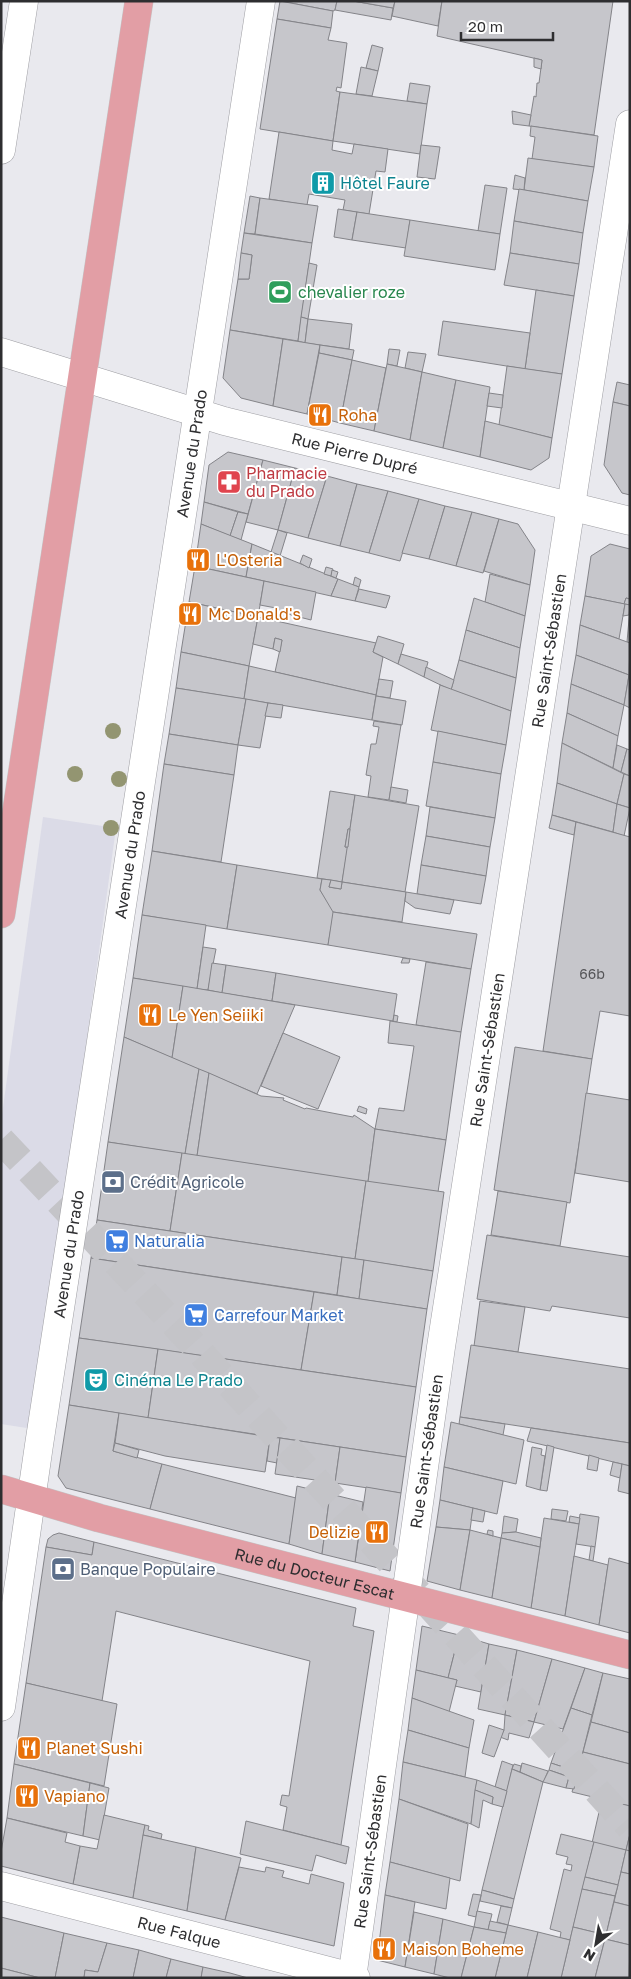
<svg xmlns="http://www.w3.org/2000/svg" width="631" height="1979" font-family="'Golos Text',sans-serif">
<rect width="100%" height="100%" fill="#e9e9ee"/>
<polygon fill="#dbdbe7" points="43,817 116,828 33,1429 1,1424 1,1122"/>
<g fill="#c6c6cb" stroke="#848489">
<polygon points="280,1 337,1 335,10 333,11"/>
<polygon points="280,1 333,11 331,28 277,19"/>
<polygon points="337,1 353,1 393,8 391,20 335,10"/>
<polygon points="353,1 395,1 393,8"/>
<polygon points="395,1 442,1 438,26 392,16"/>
<polygon points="442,1 613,1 594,135 529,126 534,96 536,97 537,83 539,83 542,60 437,36"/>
<polygon points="277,19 331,28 328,40 347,43 341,88 337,87 336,91 340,92 333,141 260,129"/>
<polygon points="372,45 383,48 378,71 366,68"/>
<polygon points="534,58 542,60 541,69 534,67"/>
<polygon points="361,67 378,71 372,96 356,94"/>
<polygon points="410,83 430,86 427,104 407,101"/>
<polygon points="340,92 427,104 420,154 333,141"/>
<polygon points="512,111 531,115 529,126 513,124"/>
<polygon points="531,126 598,136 594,167 532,159 535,137 530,136"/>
<polygon points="279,132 333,141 332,150 352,154 354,144 388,149 385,172 376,171 369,214 343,210 345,200 309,194 307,205 269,199"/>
<polygon points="421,145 440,147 435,179 417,177"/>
<polygon points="528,158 594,167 588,201 524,190"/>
<polygon points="515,175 525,178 524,190 513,189"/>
<polygon points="485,185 507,188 500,234 478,231"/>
<polygon points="519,189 588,201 583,233 514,221"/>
<polygon points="250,196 260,198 255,234 244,233"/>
<polygon points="260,198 318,206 312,243 255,234"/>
<polygon points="338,209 357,212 352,240 334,237"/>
<polygon points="357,212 410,220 406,248 352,240"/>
<polygon points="410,220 500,234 495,270 404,256"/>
<polygon points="514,221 583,233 579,264 510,253"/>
<polygon points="244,233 312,243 298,341 230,330 238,279 249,279 252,255 241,253"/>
<polygon points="241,253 252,255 249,279 238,279"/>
<polygon points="510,253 579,264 574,296 504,285"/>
<polygon points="309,263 317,265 308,319 301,317"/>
<polygon points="536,290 574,296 562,374 525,369"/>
<polygon points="301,317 308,319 305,343 298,341"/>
<polygon points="308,319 352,324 349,349 305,343"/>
<polygon points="443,321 530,333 525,369 438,355"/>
<polygon points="230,330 283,339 273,406 241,398 223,378"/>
<polygon points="283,339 320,345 307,414 273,406"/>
<polygon points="320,345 354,350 352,360 319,353"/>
<polygon points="389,349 400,350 397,366 387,364"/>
<polygon points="408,352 426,354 422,372 405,368"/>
<polygon points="319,353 352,360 340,423 307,414"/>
<polygon points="352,360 386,368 374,431 340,423"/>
<polygon points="387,364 422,372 410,440 374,431"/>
<polygon points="507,366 562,374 552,438 499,425"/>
<polygon points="422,372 456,380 443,448 410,440"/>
<polygon points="456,380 490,387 480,457 443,448"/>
<polygon points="617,382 630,385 630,406 613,402"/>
<polygon points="489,393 503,395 502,408 487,406"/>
<polygon points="613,402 630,406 630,495 622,493 604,465"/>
<polygon points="485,421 552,438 549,458 531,470 480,457"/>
<polygon points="228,452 263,460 248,514 204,502 209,465"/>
<polygon points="263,460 295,468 278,530 246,522"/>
<polygon points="295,468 327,476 308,538 278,530"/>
<polygon points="327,476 357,484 340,546 308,538"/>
<polygon points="357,484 388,491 369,553 340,546"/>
<polygon points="388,491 419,499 400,561 369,553"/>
<polygon points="419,499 445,506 429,559 402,553"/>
<polygon points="204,502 238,512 230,536 201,524"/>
<polygon points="445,506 472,512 456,566 429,559"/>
<polygon points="238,512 248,514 241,540 230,536"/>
<polygon points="472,512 499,519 483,573 456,566"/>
<polygon points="499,519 518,524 535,550 530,585 484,571"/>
<polygon points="201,524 252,544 246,577 195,566"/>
<polygon points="278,530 287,533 280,556 271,552"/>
<polygon points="252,544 338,579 331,596 246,577"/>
<polygon points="610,544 630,549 630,599 626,598 624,604 585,596 591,556"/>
<polygon points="303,555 312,559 309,568 300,563"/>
<polygon points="195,566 264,581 258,617 189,602"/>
<polygon points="326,567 333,569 331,576 324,574"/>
<polygon points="332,570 338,572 336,578 331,576"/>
<polygon points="490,574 530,585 525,616 485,602"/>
<polygon points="355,577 361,580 359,587 353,585"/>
<polygon points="338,579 359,587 355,601 331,596"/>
<polygon points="264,581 316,592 311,620 276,611 276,608 260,605"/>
<polygon points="359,589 390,596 386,608 355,601"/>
<polygon points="585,596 625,604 619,639 580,625"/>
<polygon points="474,598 525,616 520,648 466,630"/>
<polygon points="626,598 630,599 630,605 624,604"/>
<polygon points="189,602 258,617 249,666 181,652"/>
<polygon points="625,604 630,605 629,615 623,616"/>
<polygon points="630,608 630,643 627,642"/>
<polygon points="258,617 376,643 373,652 383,657 376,695 275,672 282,640 275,638 273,649 253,644"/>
<polygon points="580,625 630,643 629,675 576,655"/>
<polygon points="466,630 520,648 516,678 459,660"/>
<polygon points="378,636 404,644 398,664 373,652"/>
<polygon points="275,638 282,640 280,652 273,649"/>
<polygon points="181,652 249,666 244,699 176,688"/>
<polygon points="401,654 428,662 424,677 398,664"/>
<polygon points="576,655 629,675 624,705 571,684"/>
<polygon points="459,660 516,678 511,711 451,690"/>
<polygon points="249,666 376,695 372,720 244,699"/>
<polygon points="426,667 454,680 451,690 424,677"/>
<polygon points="629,675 630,675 630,708 624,705"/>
<polygon points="379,679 393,681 390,698 376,696"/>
<polygon points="571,684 624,705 618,736 567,713"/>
<polygon points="440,685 511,711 506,745 431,730"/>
<polygon points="176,688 246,699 238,745 169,734"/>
<polygon points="376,696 406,701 402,725 372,720"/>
<polygon points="246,699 268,703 260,748 238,745"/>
<polygon points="268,703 283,705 281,718 265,716"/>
<polygon points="567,713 618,736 613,768 562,743"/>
<polygon points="374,721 401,725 389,800 368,797 371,776 366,775 371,744 376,744 379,727 373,726"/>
<polygon points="438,731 506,745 501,774 433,762"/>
<polygon points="169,734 238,745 234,775 164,764"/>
<polygon points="562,743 624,774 617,804 557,783"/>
<polygon points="617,745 627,749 621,772 613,768"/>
<polygon points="627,749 630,750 630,776 621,772"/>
<polygon points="433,762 501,774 495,818 426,806"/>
<polygon points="164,764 234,775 221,862 152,851"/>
<polygon points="624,774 630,776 630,808 617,804"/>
<polygon points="557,783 617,804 613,832 552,815"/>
<polygon points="391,787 408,790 406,803 389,800"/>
<polygon points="330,791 355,795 350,829 348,829 345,847 348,847 342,882 317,878"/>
<polygon points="355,795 419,806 405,892 342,882"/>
<polygon points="617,804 630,808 624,836 613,832"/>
<polygon points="430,807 495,818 490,847 426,836"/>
<polygon points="552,815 576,822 574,835 549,828"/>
<polygon points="576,822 630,837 630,1016 600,1011 592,1059 543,1051"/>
<polygon points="348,829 350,829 348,847 345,847"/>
<polygon points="426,836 490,847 486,876 421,865"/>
<polygon points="152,851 237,865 227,929 142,915"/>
<polygon points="237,865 322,879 320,890 334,911 328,945 227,929"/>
<polygon points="421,865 486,876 481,904 417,894"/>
<polygon points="322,879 331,880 329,887 341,889 342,882 406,892 402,922 333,912 320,890"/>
<polygon points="331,880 342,882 341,889 329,887"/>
<polygon points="406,892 454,900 450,914 415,908 405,901"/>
<polygon points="333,912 477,934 471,969 328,945"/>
<polygon points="142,915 206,925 197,989 133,978"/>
<polygon points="203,947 216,949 208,990 197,989"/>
<polygon points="403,958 410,959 409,963 401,963"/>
<polygon points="426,962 471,969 461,1032 416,1025"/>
<polygon points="212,963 226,965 222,993 208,990"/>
<polygon points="226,965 276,973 272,1001 222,993"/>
<polygon points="276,973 397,994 393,1021 272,1001"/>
<polygon points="133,978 183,986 172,1058 124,1037"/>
<polygon points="183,986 295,1005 257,1094 172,1058"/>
<polygon points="394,1015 398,1016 397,1022 393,1021"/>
<polygon points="390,1021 461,1032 446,1140 375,1129 379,1108 404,1111 414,1046 388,1043"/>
<polygon points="283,1033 340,1057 318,1109 261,1086"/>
<polygon points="124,1037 199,1069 185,1154 108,1142"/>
<polygon points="515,1047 592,1059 570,1203 494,1190"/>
<polygon points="199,1069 209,1073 197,1156 185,1154"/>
<polygon points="209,1073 261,1096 284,1098 283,1100 305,1109 306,1108 353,1117 354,1115 375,1129 368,1182 197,1156"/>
<polygon points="586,1093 630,1100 630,1182 575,1173"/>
<polygon points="359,1106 367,1109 366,1114 357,1111"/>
<polygon points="375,1129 446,1140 438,1192 368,1182"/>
<polygon points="108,1142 182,1153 170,1231 97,1220"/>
<polygon points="182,1153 366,1181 355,1259 170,1231"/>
<polygon points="366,1181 444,1192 433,1271 355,1259"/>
<polygon points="498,1191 567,1202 560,1246 491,1235"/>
<polygon points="97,1220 342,1257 337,1295 91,1258"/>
<polygon points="487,1235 630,1257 630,1318 552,1306 550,1311 477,1299"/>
<polygon points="342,1257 364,1260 359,1299 337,1295"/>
<polygon points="91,1258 314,1292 301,1370 79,1338"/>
<polygon points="364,1260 433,1271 427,1309 359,1299"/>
<polygon points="314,1292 427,1309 416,1387 301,1370"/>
<polygon points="480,1301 525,1307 518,1352 474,1346"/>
<polygon points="79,1338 158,1349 148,1418 69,1405"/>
<polygon points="471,1345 630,1369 630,1443 460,1417"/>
<polygon points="158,1349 416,1387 406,1457 148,1418"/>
<polygon points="69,1405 119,1413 113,1451 162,1464 150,1509 66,1488 58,1476"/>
<polygon points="119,1413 270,1437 265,1472 165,1456 115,1443"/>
<polygon points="460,1417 505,1424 503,1435 459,1424"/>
<polygon points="451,1422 524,1440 516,1484 444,1467"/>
<polygon points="531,1428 630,1443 630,1466 527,1441"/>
<polygon points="270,1437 280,1438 277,1463 267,1461"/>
<polygon points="280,1438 340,1447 335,1483 275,1474"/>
<polygon points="115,1443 139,1450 137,1458 113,1451"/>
<polygon points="547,1445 554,1447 547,1491 540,1490"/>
<polygon points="340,1447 406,1457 401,1493 335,1483"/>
<polygon points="532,1447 542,1449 541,1455 545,1456 540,1490 526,1486"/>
<polygon points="589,1455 599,1458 597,1471 587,1469"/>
<polygon points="613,1462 622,1464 620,1478 610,1475"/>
<polygon points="162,1464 296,1498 289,1544 150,1509"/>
<polygon points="622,1464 630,1466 630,1494 618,1491"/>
<polygon points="444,1467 503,1481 497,1514 440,1500"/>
<polygon points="297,1486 330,1494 322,1554 289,1544"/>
<polygon points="366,1487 401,1493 390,1571 355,1562"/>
<polygon points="330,1494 363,1502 355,1562 322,1554"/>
<polygon points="440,1500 473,1508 470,1530 436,1527"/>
<polygon points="473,1508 485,1511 483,1522 471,1520"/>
<polygon points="552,1509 568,1511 566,1521 551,1519"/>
<polygon points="580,1514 599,1517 595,1547 576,1544"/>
<polygon points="504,1516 518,1519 516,1532 502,1533"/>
<polygon points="570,1516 580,1518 579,1524 569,1522"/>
<polygon points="544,1518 579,1524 565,1616 531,1608"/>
<polygon points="436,1527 470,1530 460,1590 427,1581"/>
<polygon points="470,1530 501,1538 492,1598 460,1590"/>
<polygon points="488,1530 493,1531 493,1536 487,1534"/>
<polygon points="516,1532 541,1538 540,1547 501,1538 502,1533"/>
<polygon points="59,1533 94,1542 92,1555 46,1547 48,1539 53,1535"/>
<polygon points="501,1538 540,1547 531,1608 492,1598"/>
<polygon points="94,1542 356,1608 353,1626 374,1631 341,1845 283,1830 287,1807 280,1805 282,1795 289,1796 310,1661 116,1611 102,1701 26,1683 46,1547 92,1555"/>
<polygon points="591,1546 595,1547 593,1561 589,1560"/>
<polygon points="574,1556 608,1565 599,1625 565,1616"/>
<polygon points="609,1558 630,1564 630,1633 599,1625"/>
<polygon points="422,1626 459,1635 448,1678 416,1670"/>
<polygon points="459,1635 489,1644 481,1692 455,1686 457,1680 448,1678"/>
<polygon points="489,1644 517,1650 505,1715 478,1709"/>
<polygon points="517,1650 552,1659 534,1722 505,1715"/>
<polygon points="552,1659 585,1668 563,1729 534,1722"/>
<polygon points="585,1668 603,1673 592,1715 571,1708"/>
<polygon points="416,1670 457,1680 449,1712 412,1698"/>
<polygon points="603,1673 630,1679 630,1733 591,1722"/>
<polygon points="26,1683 117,1704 104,1786 14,1764"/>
<polygon points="412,1698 474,1720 469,1748 408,1730"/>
<polygon points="571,1708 592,1715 578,1772 551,1763"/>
<polygon points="505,1715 534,1722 529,1738 509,1733 508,1740 500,1737 504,1730"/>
<polygon points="591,1722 630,1733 630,1764 583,1752"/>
<polygon points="489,1725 504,1730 494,1757 482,1753"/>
<polygon points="408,1730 469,1748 465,1777 403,1762"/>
<polygon points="583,1752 630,1764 630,1806 572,1792"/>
<polygon points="502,1761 513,1765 507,1791 495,1787"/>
<polygon points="403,1762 477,1780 471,1824 399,1799"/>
<polygon points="522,1763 548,1771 544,1781 543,1782 520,1772"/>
<polygon points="551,1763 578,1772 576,1779 549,1770"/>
<polygon points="14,1764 90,1783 83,1836 7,1818"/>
<polygon points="514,1764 521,1766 520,1772 512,1769"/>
<polygon points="512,1769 543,1782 514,1899 482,1890"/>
<polygon points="549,1770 569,1777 566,1788 543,1782"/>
<polygon points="569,1777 576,1779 574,1789 566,1788"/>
<polygon points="477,1780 507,1791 503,1807 492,1804 493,1797 475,1790"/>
<polygon points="90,1783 109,1788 100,1840 83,1836"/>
<polygon points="475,1790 493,1797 492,1804 483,1800 479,1828 471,1824"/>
<polygon points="399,1799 468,1824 460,1881 390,1862"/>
<polygon points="602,1799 630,1806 630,1834 626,1850 592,1843"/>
<polygon points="104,1815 145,1825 133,1898 73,1884 80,1846 97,1849"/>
<polygon points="7,1818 67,1833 65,1842 80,1846 73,1884 1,1866 1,1852"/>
<polygon points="246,1821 349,1847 346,1864 316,1855 312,1871 240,1854"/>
<polygon points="145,1825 149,1826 148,1830 162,1834 161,1839 143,1835"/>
<polygon points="561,1834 594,1842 570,1940 560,1938 561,1932 550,1929 564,1869 571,1871 572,1865 566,1864 568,1857 556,1854"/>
<polygon points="630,1834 630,1851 626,1850"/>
<polygon points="143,1835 196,1847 187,1911 133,1898"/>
<polygon points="594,1842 626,1850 618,1885 585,1877"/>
<polygon points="196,1847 241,1858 225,1920 187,1911"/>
<polygon points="626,1850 630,1851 630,1874 621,1872"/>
<polygon points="390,1862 450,1878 446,1909 385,1895"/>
<polygon points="239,1867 265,1872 266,1867 284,1871 282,1877 309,1884 311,1874 344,1883 334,1946 225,1920"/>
<polygon points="621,1872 630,1874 630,1906 614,1902"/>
<polygon points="585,1877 618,1885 615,1896 582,1889"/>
<polygon points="582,1889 615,1896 606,1935 573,1927"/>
<polygon points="482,1890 514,1899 512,1908 480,1901"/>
<polygon points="473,1894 481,1895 476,1917 468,1915"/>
<polygon points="385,1895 415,1902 405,1967 377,1960"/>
<polygon points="614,1902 630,1906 630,1945 605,1939"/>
<polygon points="501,1906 512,1908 508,1925 497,1922"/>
<polygon points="477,1911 492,1914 488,1930 474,1927"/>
<polygon points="414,1912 443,1919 434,1974 405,1967"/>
<polygon points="1,1917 64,1933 55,1978 40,1978 1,1968"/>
<polygon points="443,1919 474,1927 461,1978 450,1978 434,1974"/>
<polygon points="490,1921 508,1925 506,1933 488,1930"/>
<polygon points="508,1925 538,1932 527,1978 495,1978"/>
<polygon points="474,1927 506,1933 495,1978 461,1978"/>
<polygon points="573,1927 606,1935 595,1978 561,1978"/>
<polygon points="538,1932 570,1940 561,1978 527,1978"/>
<polygon points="64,1933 107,1943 98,1972 85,1970 84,1978 55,1978"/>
<polygon points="605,1939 630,1945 629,1978 595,1978"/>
<polygon points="107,1943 139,1950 133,1978 84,1978 85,1970 98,1972"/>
<polygon points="139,1950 171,1959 166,1978 133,1978"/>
<polygon points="171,1959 203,1967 201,1978 166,1978"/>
<polygon points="203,1967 230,1973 248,1978 201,1978"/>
<polygon points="1,1968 40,1978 1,1978"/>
</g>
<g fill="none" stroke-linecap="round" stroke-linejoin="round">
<polyline stroke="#c4c4c8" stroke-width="28" stroke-dasharray="28 14" stroke-linecap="butt" points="1,1140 192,1343 630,1827"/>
<defs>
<g id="minor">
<polyline points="1,150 24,1"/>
<path id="s1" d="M1,352l223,69 406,100"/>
<path id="s2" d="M1,1707l38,-262 222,-1444"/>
<path id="s3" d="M1,1886l355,92"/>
<path id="s4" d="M352,1978l89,-631 189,-1223"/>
</g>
<g id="major">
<polyline points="1,914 139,1"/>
<path id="s5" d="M1,1489l98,29 531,137"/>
</g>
</defs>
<use href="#minor" stroke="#9e9ea3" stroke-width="29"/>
<use href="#major" stroke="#c4c4c5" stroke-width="29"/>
<use href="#minor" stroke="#fff" stroke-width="28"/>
<use href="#major" stroke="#e29ea5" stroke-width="28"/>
</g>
<g fill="#939571">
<circle cx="113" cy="731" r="8"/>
<circle cx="75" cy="774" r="8"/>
<circle cx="119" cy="779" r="8"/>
<circle cx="111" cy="828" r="8"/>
</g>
<defs>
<symbol id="building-square" viewBox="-11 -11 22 22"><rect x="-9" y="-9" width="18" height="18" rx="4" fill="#0f9aa8" stroke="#fff"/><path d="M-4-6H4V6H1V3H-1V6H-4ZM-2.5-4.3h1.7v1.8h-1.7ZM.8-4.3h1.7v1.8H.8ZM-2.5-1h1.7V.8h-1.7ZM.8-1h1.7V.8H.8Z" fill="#fff"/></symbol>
<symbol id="stadium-square" viewBox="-11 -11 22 22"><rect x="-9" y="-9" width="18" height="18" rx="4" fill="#2e9e5b" stroke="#fff"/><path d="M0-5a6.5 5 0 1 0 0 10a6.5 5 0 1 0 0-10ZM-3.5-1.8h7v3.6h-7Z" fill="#fff"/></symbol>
<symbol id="restaurant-square" viewBox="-11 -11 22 22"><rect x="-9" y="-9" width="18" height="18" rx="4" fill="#e8710a" stroke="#fff"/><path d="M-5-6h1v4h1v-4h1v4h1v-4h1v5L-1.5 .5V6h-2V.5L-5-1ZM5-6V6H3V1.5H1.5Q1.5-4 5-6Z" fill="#fff"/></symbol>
<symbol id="pharmacy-square" viewBox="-11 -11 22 22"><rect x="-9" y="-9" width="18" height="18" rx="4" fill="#e0444e" stroke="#fff"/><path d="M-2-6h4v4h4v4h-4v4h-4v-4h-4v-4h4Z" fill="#fff"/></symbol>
<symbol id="bank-square" viewBox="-11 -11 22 22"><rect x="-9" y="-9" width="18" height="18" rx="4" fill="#5c6f8a" stroke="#fff"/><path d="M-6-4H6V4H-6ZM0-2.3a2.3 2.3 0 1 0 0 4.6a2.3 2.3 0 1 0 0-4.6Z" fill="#fff"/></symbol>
<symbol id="supermarket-square" viewBox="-11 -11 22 22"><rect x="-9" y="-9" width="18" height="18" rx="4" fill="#3f7fe0" stroke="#fff"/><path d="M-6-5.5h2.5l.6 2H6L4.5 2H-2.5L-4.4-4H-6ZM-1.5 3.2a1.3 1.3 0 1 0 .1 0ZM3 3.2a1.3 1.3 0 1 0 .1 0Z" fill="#fff"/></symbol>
<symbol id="theatre-square" viewBox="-11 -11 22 22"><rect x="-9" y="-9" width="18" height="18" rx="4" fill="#0f9aa8" stroke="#fff"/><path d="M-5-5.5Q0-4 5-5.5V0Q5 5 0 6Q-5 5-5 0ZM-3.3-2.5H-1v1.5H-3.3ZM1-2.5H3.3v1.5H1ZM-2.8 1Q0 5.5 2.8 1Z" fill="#fff"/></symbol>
</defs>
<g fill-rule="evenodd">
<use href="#building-square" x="309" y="169" width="28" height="28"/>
<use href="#stadium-square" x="266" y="278" width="28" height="28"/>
<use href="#restaurant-square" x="306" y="401" width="28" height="28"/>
<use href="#pharmacy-square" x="215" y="468" width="28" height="28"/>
<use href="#restaurant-square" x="184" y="546" width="28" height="28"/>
<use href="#restaurant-square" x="176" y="600" width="28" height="28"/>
<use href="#restaurant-square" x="136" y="1001" width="28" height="28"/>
<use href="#bank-square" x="99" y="1168" width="28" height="28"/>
<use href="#supermarket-square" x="103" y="1227" width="28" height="28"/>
<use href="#supermarket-square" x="182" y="1301" width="28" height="28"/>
<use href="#theatre-square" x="82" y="1366" width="28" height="28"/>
<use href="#restaurant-square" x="363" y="1518" width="28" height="28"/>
<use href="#bank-square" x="49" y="1555" width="28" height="28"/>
<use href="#restaurant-square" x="15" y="1734" width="28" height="28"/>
<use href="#restaurant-square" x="13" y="1782" width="28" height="28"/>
<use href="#restaurant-square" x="370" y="1935" width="28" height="28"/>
</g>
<g text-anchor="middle" stroke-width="4" stroke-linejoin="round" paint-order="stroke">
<g font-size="14" fill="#545457">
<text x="592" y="979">66b</text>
</g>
<g font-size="16" fill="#0d838f" stroke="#fff" text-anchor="start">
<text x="340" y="189">Hôtel Faure</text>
<text x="114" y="1386">Cinéma Le Prado</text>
</g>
<g font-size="16" fill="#27864d" stroke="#fff" text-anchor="start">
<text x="298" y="298">chevalier roze</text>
</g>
<g font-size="16" fill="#c56008" stroke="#fff" text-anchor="start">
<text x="338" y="421">Roha</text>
<text x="216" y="566">L'Osteria</text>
<text x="208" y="620">Mc Donald's</text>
<text x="168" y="1021">Le Yen Seiiki</text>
<text x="360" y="1538" text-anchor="end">Delizie</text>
<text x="46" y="1754">Planet Sushi</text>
<text x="44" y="1802">Vapiano</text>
<text x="402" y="1955">Maison Boheme</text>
</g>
<g font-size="16" fill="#2e2e30" stroke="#fff">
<text dy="6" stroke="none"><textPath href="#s1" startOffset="368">Rue Pierre Dupré</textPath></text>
<text dy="6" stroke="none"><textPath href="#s2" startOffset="1268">Avenue du Prado</textPath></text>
<text dy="6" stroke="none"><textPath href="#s4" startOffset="1342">Rue Saint-Sébastien</textPath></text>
<text dy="6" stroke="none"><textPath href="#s2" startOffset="862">Avenue du Prado</textPath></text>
<text dy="6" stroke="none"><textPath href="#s4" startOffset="938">Rue Saint-Sébastien</textPath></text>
<text dy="6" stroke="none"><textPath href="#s2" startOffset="458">Avenue du Prado</textPath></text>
<text dy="6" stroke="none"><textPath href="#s4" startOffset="532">Rue Saint-Sébastien</textPath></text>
<text dy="6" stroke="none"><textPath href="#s5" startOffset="325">Rue du Docteur Escat</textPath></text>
<text dy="6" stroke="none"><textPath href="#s4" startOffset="128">Rue Saint-Sébastien</textPath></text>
<text dy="6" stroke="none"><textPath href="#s3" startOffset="184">Rue Falque</textPath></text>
</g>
<g font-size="16" fill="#be3a42" stroke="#fff" text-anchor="start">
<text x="246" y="479">Pharmacie<tspan x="246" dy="18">du Prado</tspan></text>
</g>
<g font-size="16" fill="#4e5e75" stroke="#fff" text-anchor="start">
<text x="130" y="1188">Crédit Agricole</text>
<text x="80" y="1575">Banque Populaire</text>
</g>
<g font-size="16" fill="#366cbe" stroke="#fff" text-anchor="start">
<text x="134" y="1247">Naturalia</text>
<text x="214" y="1321">Carrefour Market</text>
</g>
</g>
<rect width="631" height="1979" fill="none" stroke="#2e2e30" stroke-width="5"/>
<g transform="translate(596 1944) rotate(211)" stroke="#ffffff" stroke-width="4" paint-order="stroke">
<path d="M0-4L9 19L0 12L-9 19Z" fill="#2e2e30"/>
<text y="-8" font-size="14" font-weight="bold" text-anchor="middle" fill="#2e2e30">N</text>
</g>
<path d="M461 32v8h92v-8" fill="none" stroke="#2e2e30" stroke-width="2.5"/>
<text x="468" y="32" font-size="15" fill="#2e2e30" stroke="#ffffff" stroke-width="4" paint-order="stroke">20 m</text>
</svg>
